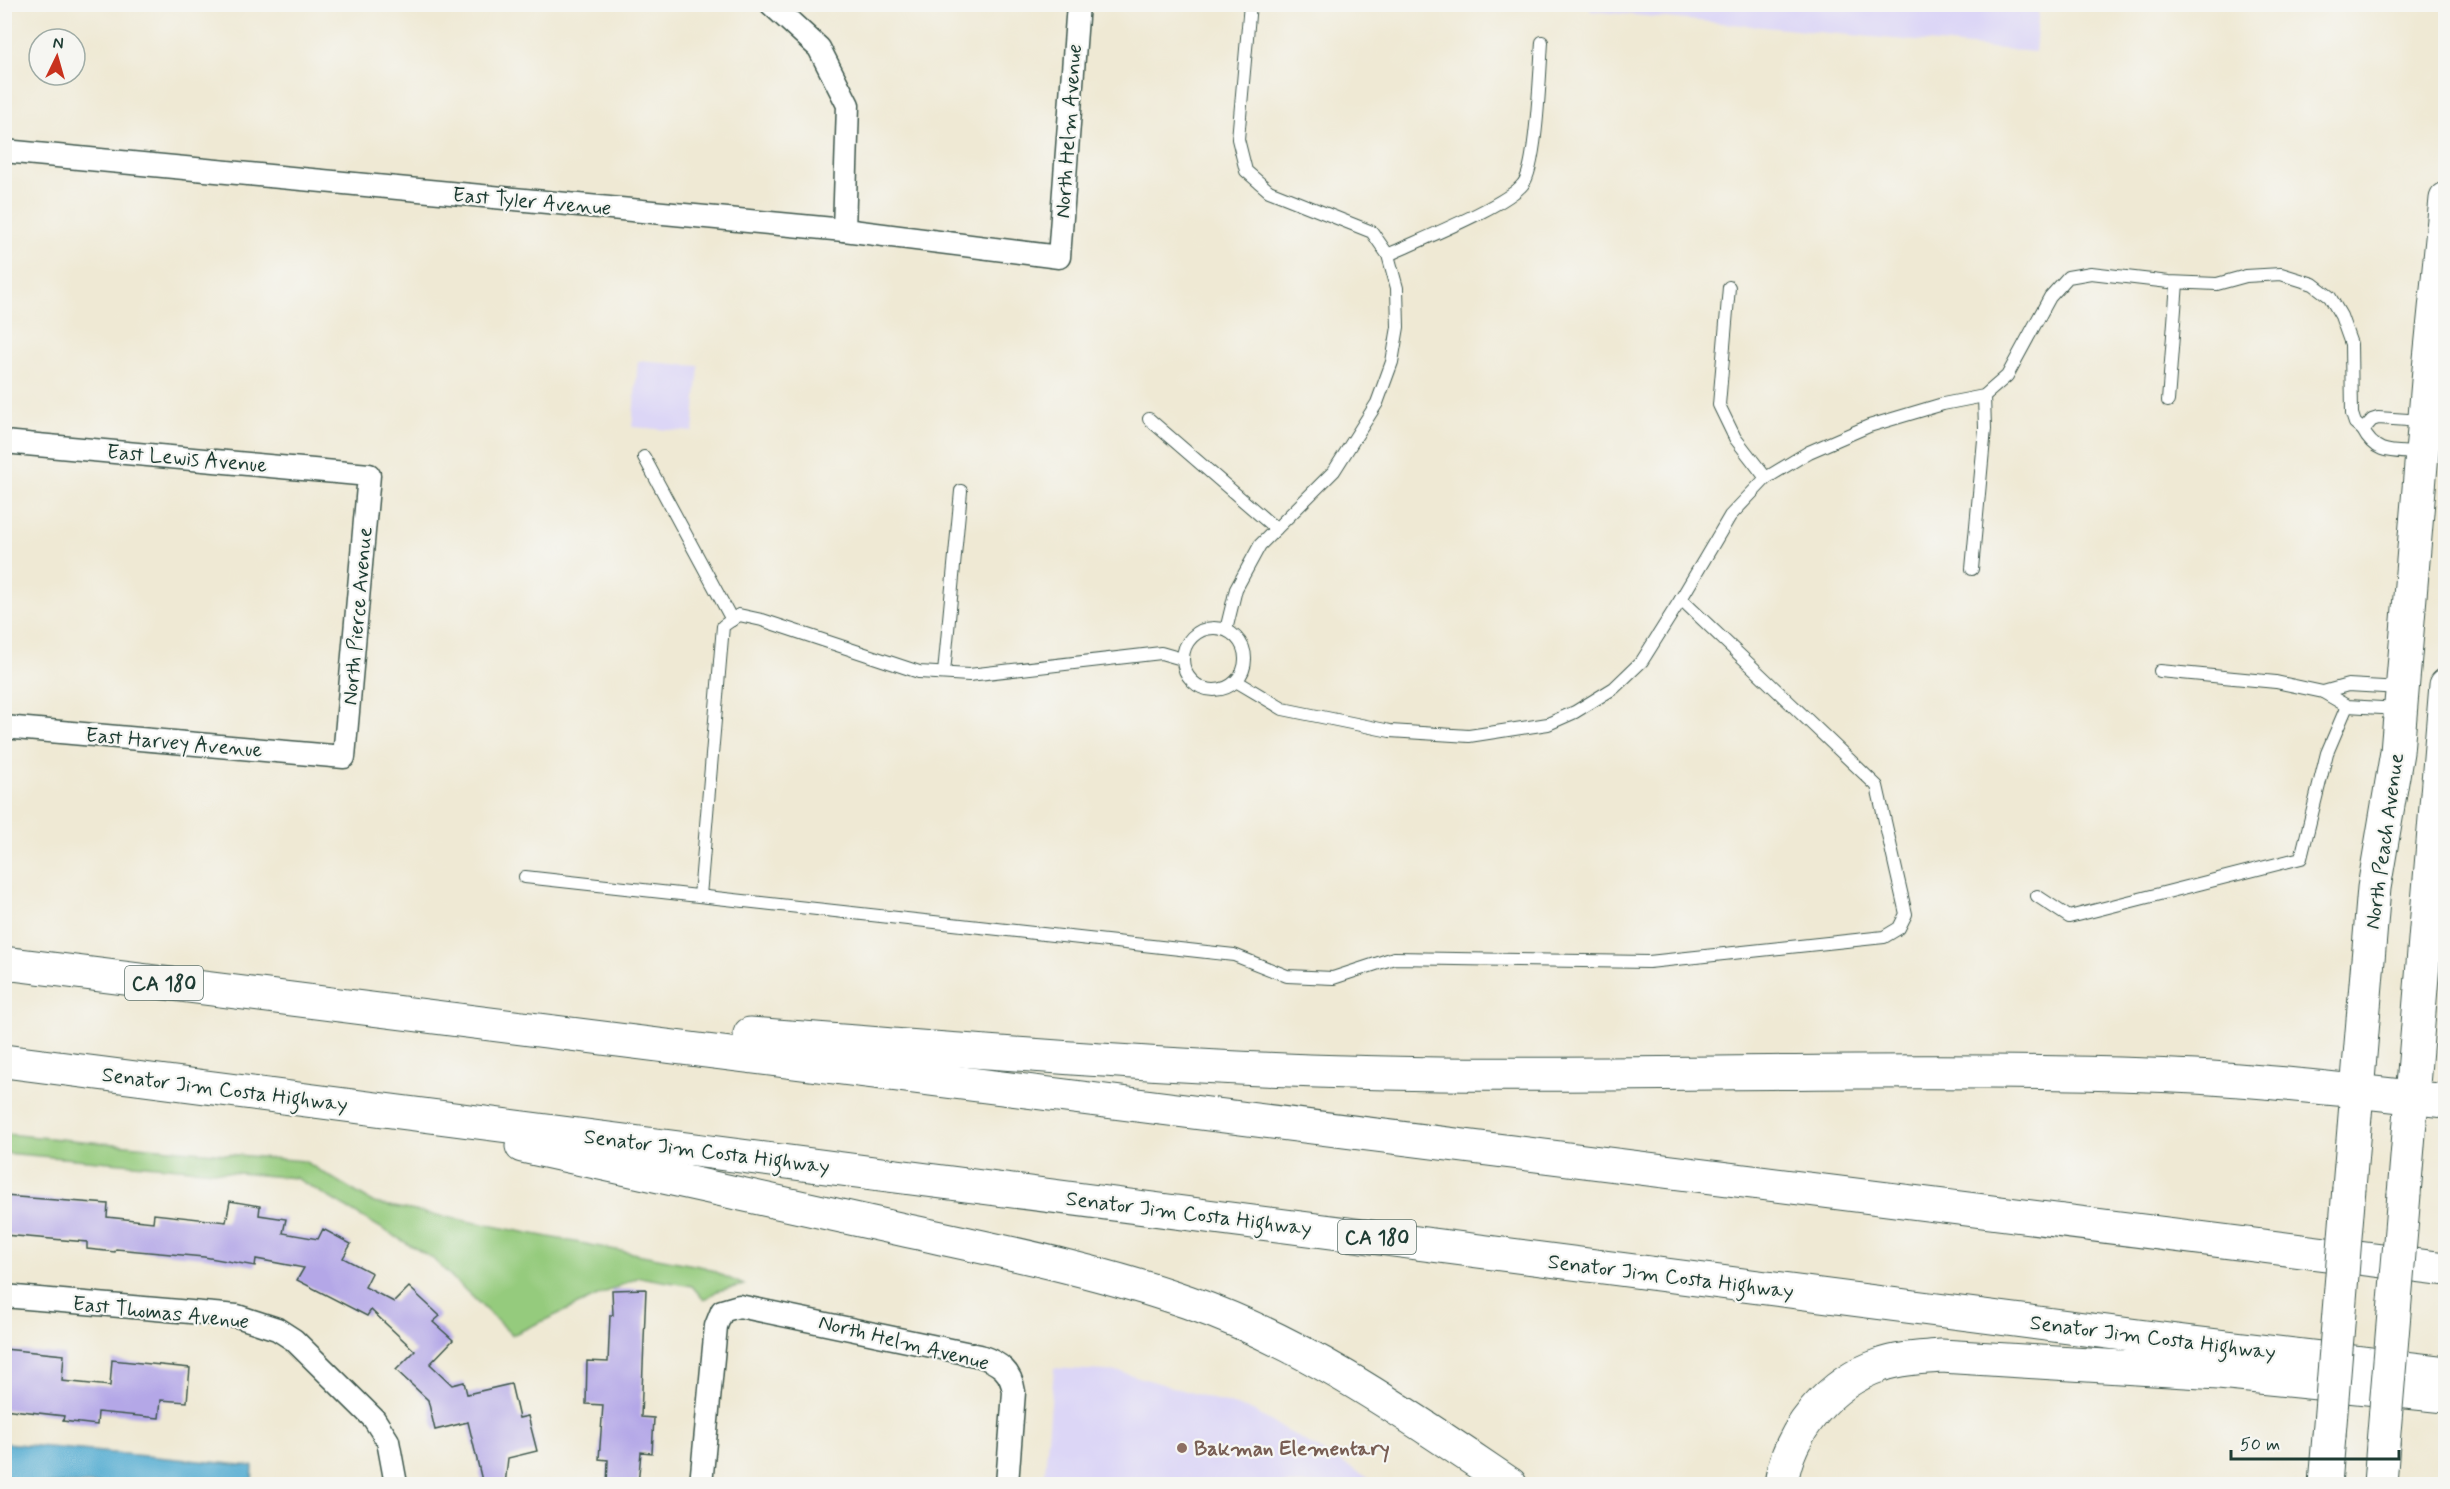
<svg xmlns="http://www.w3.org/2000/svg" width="2450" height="1489" font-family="Mynerve,sans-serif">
<rect width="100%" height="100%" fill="#f6f6f2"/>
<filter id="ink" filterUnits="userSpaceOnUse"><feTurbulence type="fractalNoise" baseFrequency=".0167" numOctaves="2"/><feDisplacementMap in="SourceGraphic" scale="12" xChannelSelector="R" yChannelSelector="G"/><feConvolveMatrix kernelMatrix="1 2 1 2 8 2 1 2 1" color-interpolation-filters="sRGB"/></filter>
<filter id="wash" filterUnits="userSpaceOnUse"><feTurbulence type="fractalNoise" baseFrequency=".008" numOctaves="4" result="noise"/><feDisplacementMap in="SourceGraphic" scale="24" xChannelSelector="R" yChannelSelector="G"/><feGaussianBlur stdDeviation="1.35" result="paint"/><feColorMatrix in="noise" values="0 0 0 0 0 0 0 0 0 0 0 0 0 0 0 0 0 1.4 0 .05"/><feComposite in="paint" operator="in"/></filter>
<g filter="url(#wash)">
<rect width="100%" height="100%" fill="#efe9d4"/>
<g fill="#dcd6f6">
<polygon points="1590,5 1590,4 2039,5 2035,52 1590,11"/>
<polygon points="638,361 699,366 693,432 632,427"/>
<polygon points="1054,1368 1122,1372 1253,1411 1379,1484 1044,1484"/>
</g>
<polygon fill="#95cb7d" stroke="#5a8458" stroke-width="1.5" points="5,1134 304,1161 374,1203 704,1267 744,1285 717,1291 704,1300 692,1286 639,1277 512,1335 432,1258 296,1178 5,1153"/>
<polygon fill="#56add2" stroke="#3a7583" stroke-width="1.5" points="5,1443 253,1466 252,1484 5,1484"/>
<g id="blocks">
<g fill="#b4a7e7">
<polygon points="4,1196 108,1204 107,1217 153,1222 154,1214 226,1222 230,1201 260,1206 259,1215 286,1219 283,1233 318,1239 323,1229 351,1244 343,1258 372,1273 365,1287 394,1302 409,1287 440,1316 433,1322 453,1340 430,1364 452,1385 464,1382 467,1394 511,1384 519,1418 528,1416 537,1451 508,1458 505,1485 483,1485 468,1422 435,1430 428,1400 396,1370 415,1351 371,1310 367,1316 297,1280 304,1268 256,1259 255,1266 204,1257 116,1249 115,1252 87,1249 87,1242 4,1235"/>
<polygon points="646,1289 641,1417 654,1418 652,1453 641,1452 638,1485 607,1485 608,1460 599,1459 603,1405 586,1404 587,1361 608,1362 610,1315 613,1315 612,1290"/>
<polygon points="4,1349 64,1355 62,1381 110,1386 112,1360 190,1368 187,1402 161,1400 159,1418 98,1412 97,1425 63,1421 64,1416 4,1409"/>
</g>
</g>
</g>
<g filter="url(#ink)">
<use href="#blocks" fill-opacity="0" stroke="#3e574c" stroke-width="1.5"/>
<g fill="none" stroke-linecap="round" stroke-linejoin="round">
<defs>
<g id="service">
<path d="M1388,255c29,-14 118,-49 135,-71 14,-17 17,-115 19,-142"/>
<polyline points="1729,287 1719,405 1735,438 1766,478"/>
<polyline points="2168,401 2177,283"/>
<polyline points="1149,419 1276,529"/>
<path d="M2420,453c-26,-2 -44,3 -57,-23l9,-10 6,-2 45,3"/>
<polyline points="644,457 732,620"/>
<polyline points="1972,569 1985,429 1984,396"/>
<circle cx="1214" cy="659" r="31"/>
<polyline points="1226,630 1236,589 1260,545 1334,471 1377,403 1392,362 1398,327 1397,288 1388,255 1372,232 1269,191 1246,171 1238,139 1250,4"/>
<polyline points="2160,671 2276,682 2323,692 2347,706 2399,709"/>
<polyline points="944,673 961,491"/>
<polyline points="1236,681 1283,709 1390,731 1469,736 1548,724 1575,712 1614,688 1642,661 1681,599"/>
<polyline points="2323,692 2348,685 2401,688"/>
<polyline points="525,877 1234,955 1287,976 1333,978 1394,958 1649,962 1884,937 1899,928 1906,914 1877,786 1681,599 1730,516 1766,478 1809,452 1869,426 1943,404 1984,396 2007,376 2050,297 2068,277 2091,273 2169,282 2217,284 2246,276 2281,274 2313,284 2330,297 2341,316 2351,344 2352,414 2355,423 2363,430"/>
<polyline points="700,896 723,626 739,615 762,620 919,672 969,675 1161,653 1182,659"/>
<polyline points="2037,896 2069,917 2301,858 2327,753 2347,706"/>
</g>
<g id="minor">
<polyline points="771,4 819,48 848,105 844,230"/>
<polyline points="4,151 844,230 1059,257 1078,4"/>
<polyline points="4,442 369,475 344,757 4,727"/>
<polyline points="4,1296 237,1316 277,1329 294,1340 374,1419 388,1441 396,1484"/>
<path d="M701,1484l15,-158 6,-15 17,-5 241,50c20,7 31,15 34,36l-7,92"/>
</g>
<g id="primary">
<polyline points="2349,1188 2374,888 2397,752 2429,369 2446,199"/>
<polyline points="2404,1194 2446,685"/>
<polyline points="2325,1484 2329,1436"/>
<polyline points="2380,1484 2383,1444"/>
</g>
<g id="motorway">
<polyline points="4,963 2446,1269"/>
<path d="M750,1034c230,17 459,38 690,40 236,2 472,-7 708,1 99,3 199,15 298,26"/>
<polyline points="4,1061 2185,1342 2446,1373"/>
<path d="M522,1146c126,28 252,55 378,83 96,21 194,40 288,73 118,41 220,113 322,182"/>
<path d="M1781,1484c7,-53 49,-102 100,-119 19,-7 40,-7 60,-9l278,17 227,23"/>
</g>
</defs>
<use href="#service" stroke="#3e574c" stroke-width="14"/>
<use href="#minor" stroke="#3e574c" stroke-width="25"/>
<use href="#primary" stroke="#3e574c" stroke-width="35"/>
<use href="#motorway" stroke="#3e574c" stroke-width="35"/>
<use href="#service" stroke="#fff" stroke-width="12"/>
<use href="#minor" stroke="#fff" stroke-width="22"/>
<use href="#primary" stroke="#fff" stroke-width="33"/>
<use href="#motorway" stroke="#fff" stroke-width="33"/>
<defs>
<g id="primary-bridge">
<polyline points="2329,1436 2349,1188"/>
<polyline points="2383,1444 2404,1194"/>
</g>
</defs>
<use href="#primary-bridge" stroke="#3e574c" stroke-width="35" stroke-linecap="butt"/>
<use href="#primary-bridge" stroke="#fff" stroke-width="33"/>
</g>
</g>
<circle fill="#8d6e63" stroke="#f6f6f2" stroke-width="2" cx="1182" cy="1448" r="6"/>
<g text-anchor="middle" stroke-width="4.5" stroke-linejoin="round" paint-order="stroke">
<g fill="#f6f6f2" stroke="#60746d" stroke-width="1.5">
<rect x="125" y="966" width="78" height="34" rx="4.5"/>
<rect x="1338" y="1220" width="78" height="34" rx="4.5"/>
</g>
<g font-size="20" font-weight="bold" fill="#1f3d34">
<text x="164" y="990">CA 180</text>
<text x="1377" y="1244">CA 180</text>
</g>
<g font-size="21" fill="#1f3d34" stroke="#f6f6f2">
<text transform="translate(1068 131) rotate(-86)" y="7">North Helm Avenue</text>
<text transform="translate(532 201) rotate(5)" y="7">East Tyler Avenue</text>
<text transform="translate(187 458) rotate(5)" y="7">East Lewis Avenue</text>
<text transform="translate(357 616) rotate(-85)" y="7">North Pierce Avenue</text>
<text transform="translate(174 742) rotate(5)" y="7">East Harvey Avenue</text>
<text transform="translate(2384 841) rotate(-82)" y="7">North Peach Avenue</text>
<text transform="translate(225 1089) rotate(7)" y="7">Senator Jim Costa Highway</text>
<text transform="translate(707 1151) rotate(7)" y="7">Senator Jim Costa Highway</text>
<text transform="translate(1189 1213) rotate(7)" y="7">Senator Jim Costa Highway</text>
<text transform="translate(1671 1276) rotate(7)" y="7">Senator Jim Costa Highway</text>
<text transform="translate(161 1312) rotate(6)" y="7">East Thomas Avenue</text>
<text transform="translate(2153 1337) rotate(7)" y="7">Senator Jim Costa Highway</text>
<text transform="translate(904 1342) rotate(14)" y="7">North Helm Avenue</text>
</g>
<g font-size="21" font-weight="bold" fill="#785e54" stroke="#f6f6f2" text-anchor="start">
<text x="1194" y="1455">Bakman Elementary</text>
</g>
</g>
<rect width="2450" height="1489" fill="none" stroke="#f6f6f2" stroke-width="24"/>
<g transform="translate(57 57) rotate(5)"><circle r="28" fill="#f6f6f2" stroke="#a0aca6" stroke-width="1.5"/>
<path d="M0-4.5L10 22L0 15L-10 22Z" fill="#c8321e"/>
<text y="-9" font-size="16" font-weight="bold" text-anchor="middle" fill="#1f3d34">N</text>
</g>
<path d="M2231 1450v9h168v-9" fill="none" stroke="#1f3d34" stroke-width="3"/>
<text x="2240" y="1450" font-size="18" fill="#1f3d34" stroke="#f6f6f2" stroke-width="4.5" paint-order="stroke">50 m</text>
</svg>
